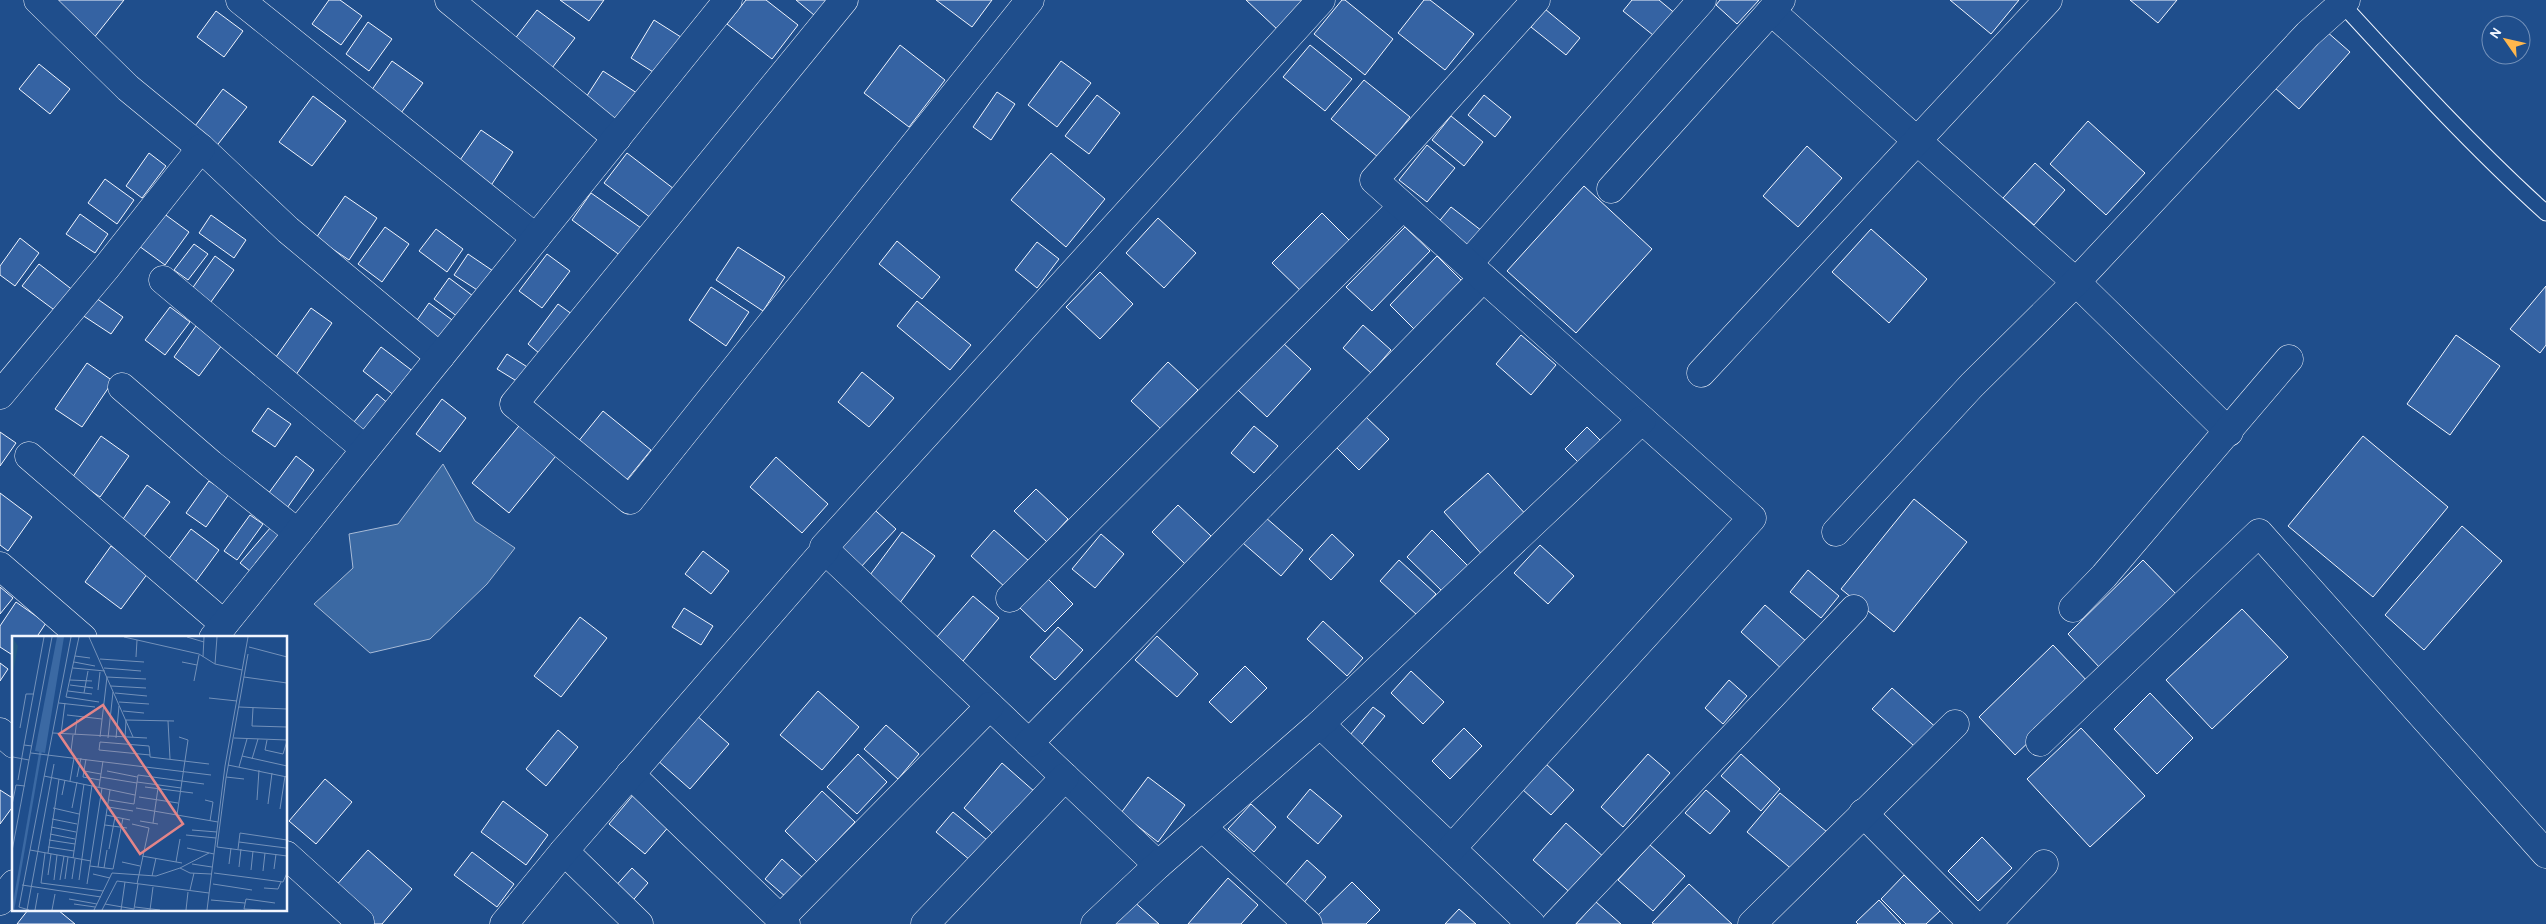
<svg xmlns="http://www.w3.org/2000/svg" width="2546" height="924" font-family="Karla,sans-serif">
<rect width="100%" height="100%" fill="#1f4e8c"/>
<polygon fill="#3b69a3" stroke="#a8bbd7" points="443,464 475,521 515,548 487,584 430,639 370,653 314,604 353,568 349,534 398,524"/>
<g fill="#3563a3" stroke="#f2f6ff">
<polygon points="45,0 124,0 93,39"/>
<polygon points="329,0 340,0 362,16 341,45 312,24"/>
<polygon points="560,0 604,0 589,21"/>
<polygon points="746,0 766,0 798,25 772,59 727,24"/>
<polygon points="796,0 827,0 814,15"/>
<polygon points="936,0 992,0 972,27"/>
<polygon points="1246,0 1305,0 1278,30"/>
<polygon points="1342,0 1345,0 1393,39 1365,75 1314,34"/>
<polygon points="1424,0 1430,0 1474,34 1445,70 1398,33"/>
<polygon points="1632,0 1659,0 1677,15 1658,39 1623,11"/>
<polygon points="1720,0 1759,0 1737,24 1716,5"/>
<polygon points="1950,0 2019,0 1991,34"/>
<polygon points="2130,0 2177,0 2158,23"/>
<polygon points="1545,9 1580,38 1566,55 1531,27"/>
<polygon points="537,10 575,38 552,68 514,40"/>
<polygon points="216,11 243,31 224,57 197,37"/>
<polygon points="654,20 684,39 661,77 631,58"/>
<polygon points="368,22 392,39 369,71 346,54"/>
<polygon points="2326,31 2350,52 2299,109 2275,88"/>
<polygon points="900,45 945,80 909,127 864,93"/>
<polygon points="1310,45 1352,79 1325,111 1283,77"/>
<polygon points="392,61 423,83 401,113 371,91"/>
<polygon points="1061,61 1091,83 1057,127 1028,105"/>
<polygon points="39,64 70,89 50,114 19,89"/>
<polygon points="603,71 643,97 622,131 581,105"/>
<polygon points="1364,80 1410,117 1378,157 1331,119"/>
<polygon points="223,89 247,107 215,148 192,130"/>
<polygon points="997,92 1015,104 991,140 973,127"/>
<polygon points="1097,95 1120,113 1089,154 1065,136"/>
<polygon points="1484,95 1511,117 1495,137 1468,115"/>
<polygon points="313,96 346,121 312,166 279,142"/>
<polygon points="1451,116 1483,142 1464,166 1432,140"/>
<polygon points="2088,121 2145,173 2106,215 2050,164"/>
<polygon points="481,130 513,152 486,193 453,170"/>
<polygon points="1427,145 1455,168 1427,202 1399,180"/>
<polygon points="1807,146 1842,178 1798,227 1763,196"/>
<polygon points="149,153 166,166 142,198 126,186"/>
<polygon points="627,153 678,192 655,221 604,183"/>
<polygon points="1051,153 1105,199 1066,247 1011,200"/>
<polygon points="2035,163 2065,190 2034,225 2003,198"/>
<polygon points="105,179 134,200 117,224 88,203"/>
<polygon points="1584,186 1652,249 1576,333 1507,271"/>
<polygon points="591,193 641,228 621,256 572,220"/>
<polygon points="345,196 377,218 349,260 316,238"/>
<polygon points="1451,207 1482,231 1466,250 1436,225"/>
<polygon points="163,213 189,232 165,265 139,246"/>
<polygon points="1322,213 1354,245 1305,295 1272,263"/>
<polygon points="80,214 108,234 95,253 66,234"/>
<polygon points="211,215 246,240 234,258 199,233"/>
<polygon points="1158,218 1196,253 1164,288 1126,253"/>
<polygon points="385,227 409,244 382,282 358,264"/>
<polygon points="1405,227 1430,251 1372,311 1346,287"/>
<polygon points="436,229 463,249 447,272 419,251"/>
<polygon points="1871,229 1927,279 1889,323 1832,272"/>
<polygon points="20,238 39,253 15,286 0,275 0,266"/>
<polygon points="897,241 940,277 922,299 879,264"/>
<polygon points="1037,242 1059,259 1037,288 1015,270"/>
<polygon points="194,244 208,254 188,280 174,270"/>
<polygon points="738,247 785,277 763,311 716,280"/>
<polygon points="468,254 499,275 485,295 454,275"/>
<polygon points="547,254 570,271 542,308 519,291"/>
<polygon points="215,256 234,270 208,306 189,293"/>
<polygon points="1437,256 1467,286 1420,335 1390,305"/>
<polygon points="39,264 74,291 57,312 22,286"/>
<polygon points="1100,272 1133,304 1100,339 1066,307"/>
<polygon points="449,278 481,302 466,323 434,299"/>
<polygon points="2546,286 2546,345 2540,353 2510,329"/>
<polygon points="711,287 749,312 726,346 689,320"/>
<polygon points="89,293 123,317 111,334 76,311"/>
<polygon points="917,301 971,345 950,370 897,326"/>
<polygon points="429,303 459,325 443,348 413,326"/>
<polygon points="558,304 576,317 545,358 528,344"/>
<polygon points="170,307 190,322 165,355 145,340"/>
<polygon points="311,308 332,323 293,379 271,364"/>
<polygon points="1363,325 1391,350 1371,373 1343,348"/>
<polygon points="196,326 222,345 199,376 174,357"/>
<polygon points="1521,335 1556,365 1531,395 1496,364"/>
<polygon points="2456,335 2500,366 2450,435 2407,404"/>
<polygon points="1282,342 1311,369 1267,417 1238,390"/>
<polygon points="381,347 414,372 395,396 363,371"/>
<polygon points="507,354 532,370 523,385 497,369"/>
<polygon points="1168,362 1198,390 1161,429 1131,401"/>
<polygon points="87,363 113,381 82,427 55,409"/>
<polygon points="862,372 894,398 869,427 838,402"/>
<polygon points="377,394 396,410 368,444 349,428"/>
<polygon points="442,399 466,418 440,452 416,434"/>
<polygon points="268,408 291,424 275,447 252,431"/>
<polygon points="603,411 651,450 625,482 577,443"/>
<polygon points="1365,416 1389,439 1359,470 1336,447"/>
<polygon points="523,421 560,451 509,513 472,483"/>
<polygon points="1254,426 1278,446 1254,473 1231,453"/>
<polygon points="1587,427 1603,443 1581,465 1565,449"/>
<polygon points="0,432 16,443 0,466"/>
<polygon points="101,436 129,456 100,497 72,478"/>
<polygon points="2363,436 2448,507 2373,597 2288,526"/>
<polygon points="296,456 314,470 287,508 268,494"/>
<polygon points="776,457 828,504 802,533 750,487"/>
<polygon points="1488,473 1529,518 1485,558 1444,512"/>
<polygon points="209,481 229,494 206,527 186,513"/>
<polygon points="147,485 170,502 143,538 121,522"/>
<polygon points="1036,489 1068,519 1047,542 1014,511"/>
<polygon points="0,493 32,517 8,551 0,545"/>
<polygon points="1914,499 1967,542 1894,632 1841,589"/>
<polygon points="868,504 896,529 860,568 833,543"/>
<polygon points="1178,505 1211,536 1185,564 1152,532"/>
<polygon points="250,515 263,524 237,560 224,551"/>
<polygon points="1265,517 1303,550 1281,576 1243,543"/>
<polygon points="2462,526 2502,561 2424,650 2385,615"/>
<polygon points="271,527 287,540 256,576 240,563"/>
<polygon points="191,529 219,550 194,584 165,564"/>
<polygon points="994,530 1029,561 1006,588 971,556"/>
<polygon points="1432,530 1468,566 1442,591 1407,557"/>
<polygon points="902,532 935,556 899,604 867,579"/>
<polygon points="1101,534 1124,554 1095,588 1072,569"/>
<polygon points="1332,534 1354,555 1331,580 1309,559"/>
<polygon points="1540,545 1574,576 1548,604 1514,573"/>
<polygon points="111,546 148,573 121,609 85,582"/>
<polygon points="703,551 729,571 711,594 685,574"/>
<polygon points="1399,560 1436,594 1417,615 1380,581"/>
<polygon points="2143,560 2177,595 2101,669 2068,634"/>
<polygon points="1808,570 1839,596 1821,618 1790,592"/>
<polygon points="1047,578 1073,604 1045,632 1019,607"/>
<polygon points="0,587 13,598 0,614"/>
<polygon points="973,596 999,618 963,661 936,638"/>
<polygon points="16,602 46,623 36,638 14,638 14,656 0,647 0,626"/>
<polygon points="1765,605 1808,643 1784,671 1741,632"/>
<polygon points="684,608 713,626 701,645 672,627"/>
<polygon points="2242,609 2288,657 2212,729 2166,680"/>
<polygon points="580,617 607,638 561,697 534,676"/>
<polygon points="1323,621 1363,658 1347,676 1307,639"/>
<polygon points="1058,627 1083,650 1055,680 1030,657"/>
<polygon points="1157,636 1198,674 1177,697 1135,660"/>
<polygon points="2053,645 2090,684 2015,755 1979,717"/>
<polygon points="0,663 8,669 0,681"/>
<polygon points="1245,666 1267,688 1231,723 1209,702"/>
<polygon points="1411,671 1444,702 1423,724 1391,693"/>
<polygon points="1729,680 1747,696 1723,724 1705,708"/>
<polygon points="1892,688 1940,731 1921,752 1872,709"/>
<polygon points="818,691 859,727 822,770 780,735"/>
<polygon points="2150,693 2193,738 2157,774 2114,729"/>
<polygon points="1373,707 1385,716 1362,744 1350,735"/>
<polygon points="696,715 729,744 690,789 656,759"/>
<polygon points="886,725 919,754 898,779 864,749"/>
<polygon points="1464,728 1482,746 1450,779 1432,761"/>
<polygon points="2081,728 2145,796 2090,847 2027,779"/>
<polygon points="558,730 578,747 546,786 526,769"/>
<polygon points="858,754 887,782 857,814 827,787"/>
<polygon points="1648,754 1670,773 1623,827 1601,807"/>
<polygon points="1741,754 1780,789 1761,811 1721,776"/>
<polygon points="1002,763 1035,792 997,837 964,808"/>
<polygon points="1545,763 1574,790 1551,815 1522,789"/>
<polygon points="1148,777 1185,805 1158,842 1121,813"/>
<polygon points="325,779 352,802 316,844 289,821"/>
<polygon points="1310,789 1342,816 1318,844 1287,817"/>
<polygon points="0,790 14,799 14,805 0,824"/>
<polygon points="1706,790 1730,811 1710,834 1685,813"/>
<polygon points="822,791 855,822 817,862 785,831"/>
<polygon points="1780,793 1827,832 1794,871 1747,832"/>
<polygon points="634,794 671,824 645,854 609,824"/>
<polygon points="503,801 548,835 526,865 481,832"/>
<polygon points="1251,804 1276,827 1254,852 1228,829"/>
<polygon points="953,812 987,840 970,860 936,832"/>
<polygon points="1566,823 1606,859 1573,895 1533,860"/>
<polygon points="1982,837 2012,868 1978,901 1948,871"/>
<polygon points="1650,845 1685,876 1653,911 1618,880"/>
<polygon points="368,850 412,889 382,924 374,924 333,889"/>
<polygon points="472,852 514,884 497,907 454,875"/>
<polygon points="782,859 803,878 786,897 765,879"/>
<polygon points="1307,860 1326,877 1301,906 1282,889"/>
<polygon points="632,868 648,883 628,906 611,891"/>
<polygon points="1904,875 1940,911 1926,924 1906,924 1881,899"/>
<polygon points="1228,878 1258,905 1241,924 1188,924"/>
<polygon points="1352,882 1380,910 1366,924 1319,924 1314,919"/>
<polygon points="1689,884 1732,924 1654,924 1652,923"/>
<polygon points="1131,899 1159,924 1108,924"/>
<polygon points="1879,900 1901,924 1858,924 1856,922"/>
<polygon points="1596,902 1621,924 1576,924"/>
<polygon points="1459,909 1476,924 1445,924"/>
<polygon points="28,910 58,910 75,924 17,924"/>
</g>
<g fill="none" stroke-linecap="round" stroke-linejoin="round">
<defs>
<path id="service" d="M2342,4c66,72 132,144 204,209"/>
<g id="minor">
<polyline points="38,0 128,88 201,148 288,230 440,357"/>
<polyline points="240,0 536,238"/>
<polyline points="449,0 617,138"/>
<polyline points="844,0 514,404 630,500 1030,0"/>
<polyline points="1771,11 2076,282 2229,432"/>
<polyline points="1611,189 1781,0"/>
<polyline points="1468,264 1702,0"/>
<polyline points="163,280 365,449"/>
<polyline points="1701,373 2048,0"/>
<polyline points="122,387 211,464 298,533"/>
<polyline points="0,395 106,268 201,148"/>
<polyline points="29,456 224,624"/>
<polyline points="1836,532 1972,385 2076,282 2308,34 2346,0"/>
<polyline points="825,550 1158,865"/>
<polyline points="0,566 83,638"/>
<polyline points="1010,598 1402,207"/>
<polyline points="2073,608 2104,576 2289,359"/>
<polyline points="213,638 728,0"/>
<polyline points="1320,724 1531,924"/>
<polyline points="0,732 14,744"/>
<polyline points="2040,742 2259,533 2546,854"/>
<polyline points="1029,743 1483,278"/>
<polyline points="630,774 786,924"/>
<polyline points="1863,813 1973,924"/>
<polyline points="1202,827 1308,924"/>
<polyline points="1452,848 1752,518 1374,180 1536,0"/>
<polyline points="564,851 639,924"/>
<polyline points="286,855 360,922"/>
<polyline points="0,901 14,884"/>
<polyline points="780,919 990,706"/>
<polyline points="504,924 564,851 825,550 824,547 1321,0"/>
<polyline points="925,924 1065,777"/>
<polyline points="1095,924 1158,865 1320,724 1642,420"/>
<polyline points="1556,924 1854,609"/>
<polyline points="1752,924 1955,724"/>
<polyline points="1987,924 2044,864"/>
</g>
</defs>
<use href="#service" stroke="#f2f6ff" stroke-width="17"/>
<use href="#minor" stroke="#f2f6ff" stroke-width="29"/>
<use href="#service" stroke="#1f4e8c" stroke-width="15"/>
<use href="#minor" stroke="#1f4e8c" stroke-width="28"/>
</g>
<g transform="translate(12 636)">
<rect width="275" height="275" fill="#1f4e8c"/>
<path d="M0,1l6,9 -6,32z" fill="#245a82"/>
<path d="M45,1h7l-19,116 -10,-2z" fill="#3b69a3"/>
<path fill="none" stroke="#3b69a3" stroke-width="2.5" d="M1,274l28,-161"/>
<path fill="none" stroke="#7391ba" stroke-width="1" d="M59,1l-41,213 61,11M77,1l44,100M112,1l75,17 16,10 27,6M175,1l17,5M237,11l38,10M63,20l15,2M124,21l1,-17M191,21l1,-20M88,23l44,3M62,26l21,4M170,26l15,3M203,28l2,-27M61,32l32,3M92,32l37,3M232,41l43,6M58,44l22,1M182,45l5,-26M58,49l23,3M99,50l35,2M86,54l2,-18M56,55l24,3M72,57l4,-22M103,57l32,3M54,61l13,-60M54,61l33,5M197,62l28,3M107,66l30,2M47,67l36,4M227,71l48,2M241,72l-1,18 35,1M111,75l21,2M55,79l35,4M156,85l2,38M8,92l6,-34h8M41,97l94,5M49,98l4,-31M63,99l2,-16M88,101l7,-60 39,2M96,102l5,-46M104,102l3,-32M113,102l1,-18 48,1M222,102l53,2M255,104l-2,10 18,4 4,-13M20,110l-8,-1 20,-108M59,115l2,-16M19,117l180,22M138,119l-51,-5 1,-8 49,4 1,9v2l59,7M230,120l45,10M1,121l16,3M74,123l-3,18 17,3M240,123l6,-20M216,129l59,12M227,131l8,-28M72,135l17,3M95,135l30,6M32,140l91,19M65,141l4,-19M88,141l37,6M214,141l18,2M6,144l6,-35M58,145l4,-23M125,146l44,6M87,151l4,-26M133,151l48,6M50,159l3,-15M127,161l39,6M97,164l25,4 4,-29 66,9M193,164l8,2 -3,19M245,164l2,-30M256,168l4,-31M0,169l4,-20 9,1M96,171l25,4M41,172l26,6M60,172l5,-26M124,172l82,14M268,173l5,-33M94,179l24,5M165,179l11,-75 -9,-3M40,183l25,5M128,185l18,3M141,187l5,-35M120,188l17,4 -12,56M93,189l22,3M39,191l25,5M180,194l25,2M38,198l25,5M174,199l30,3M37,204l26,4M227,206l47,6M36,211l26,4M205,211l70,9M205,211l9,-69 22,-124M175,212l27,6M97,213l6,-32M226,213l2,-16 47,7M0,215l40,-214M33,217l-4,30 62,8M36,217l11,-74M197,217l-29,15 10,5 21,1M130,220l40,7M61,222l11,-74M110,226l18,4M164,226l4,-23M180,228l20,3M217,228l2,-16M78,230l23,3 10,-51M86,231l12,-77M227,231l2,-18M92,232l3,-18M262,233l2,-15M239,234l2,-19M251,235l2,-18M202,237l69,9 4,-9M81,238l17,4M36,239l3,-21M140,240l4,-18M53,243l3,-22M60,243l3,-20M42,244l3,-25M48,244l4,-24M67,244l13,-95M75,248l15,-96M201,248l39,6M10,249l79,12M252,252l14,1 3,-7M178,254l4,-17M57,263l28,5M199,264l34,3M62,268l21,3M93,268l29,5M123,271l25,3M122,273l4,-25M15,274l27,-146M17,274l-10,-3 11,-57M23,274l3,-17M40,274l3,-16M82,274l18,-37 44,3 24,-8M90,274l15,-29 92,12M109,274l4,-28M138,274l3,-23M174,274l2,-18M195,274l18,-144 23,-129M249,274l-17,-1 2,-10 29,4"/>
<path fill="#e38589" fill-opacity="0.15" stroke="#e38589" stroke-width="2.5" d="M91,69l80,119 -43,30 -81,-120z"/>
<rect width="275" height="275" fill="none" stroke="#f2f6ff" stroke-width="2.5"/>
</g>
<g transform="translate(2506 40) rotate(304)"><circle r="24" fill="#1f4e8c" stroke="#7391ba"/>
<path d="M0-4L9 19L0 12L-9 19Z" fill="#ffb74d"/>
<text y="-8" font-size="14" font-weight="bold" text-anchor="middle" fill="#f2f6ff">N</text>
</g>
</svg>
